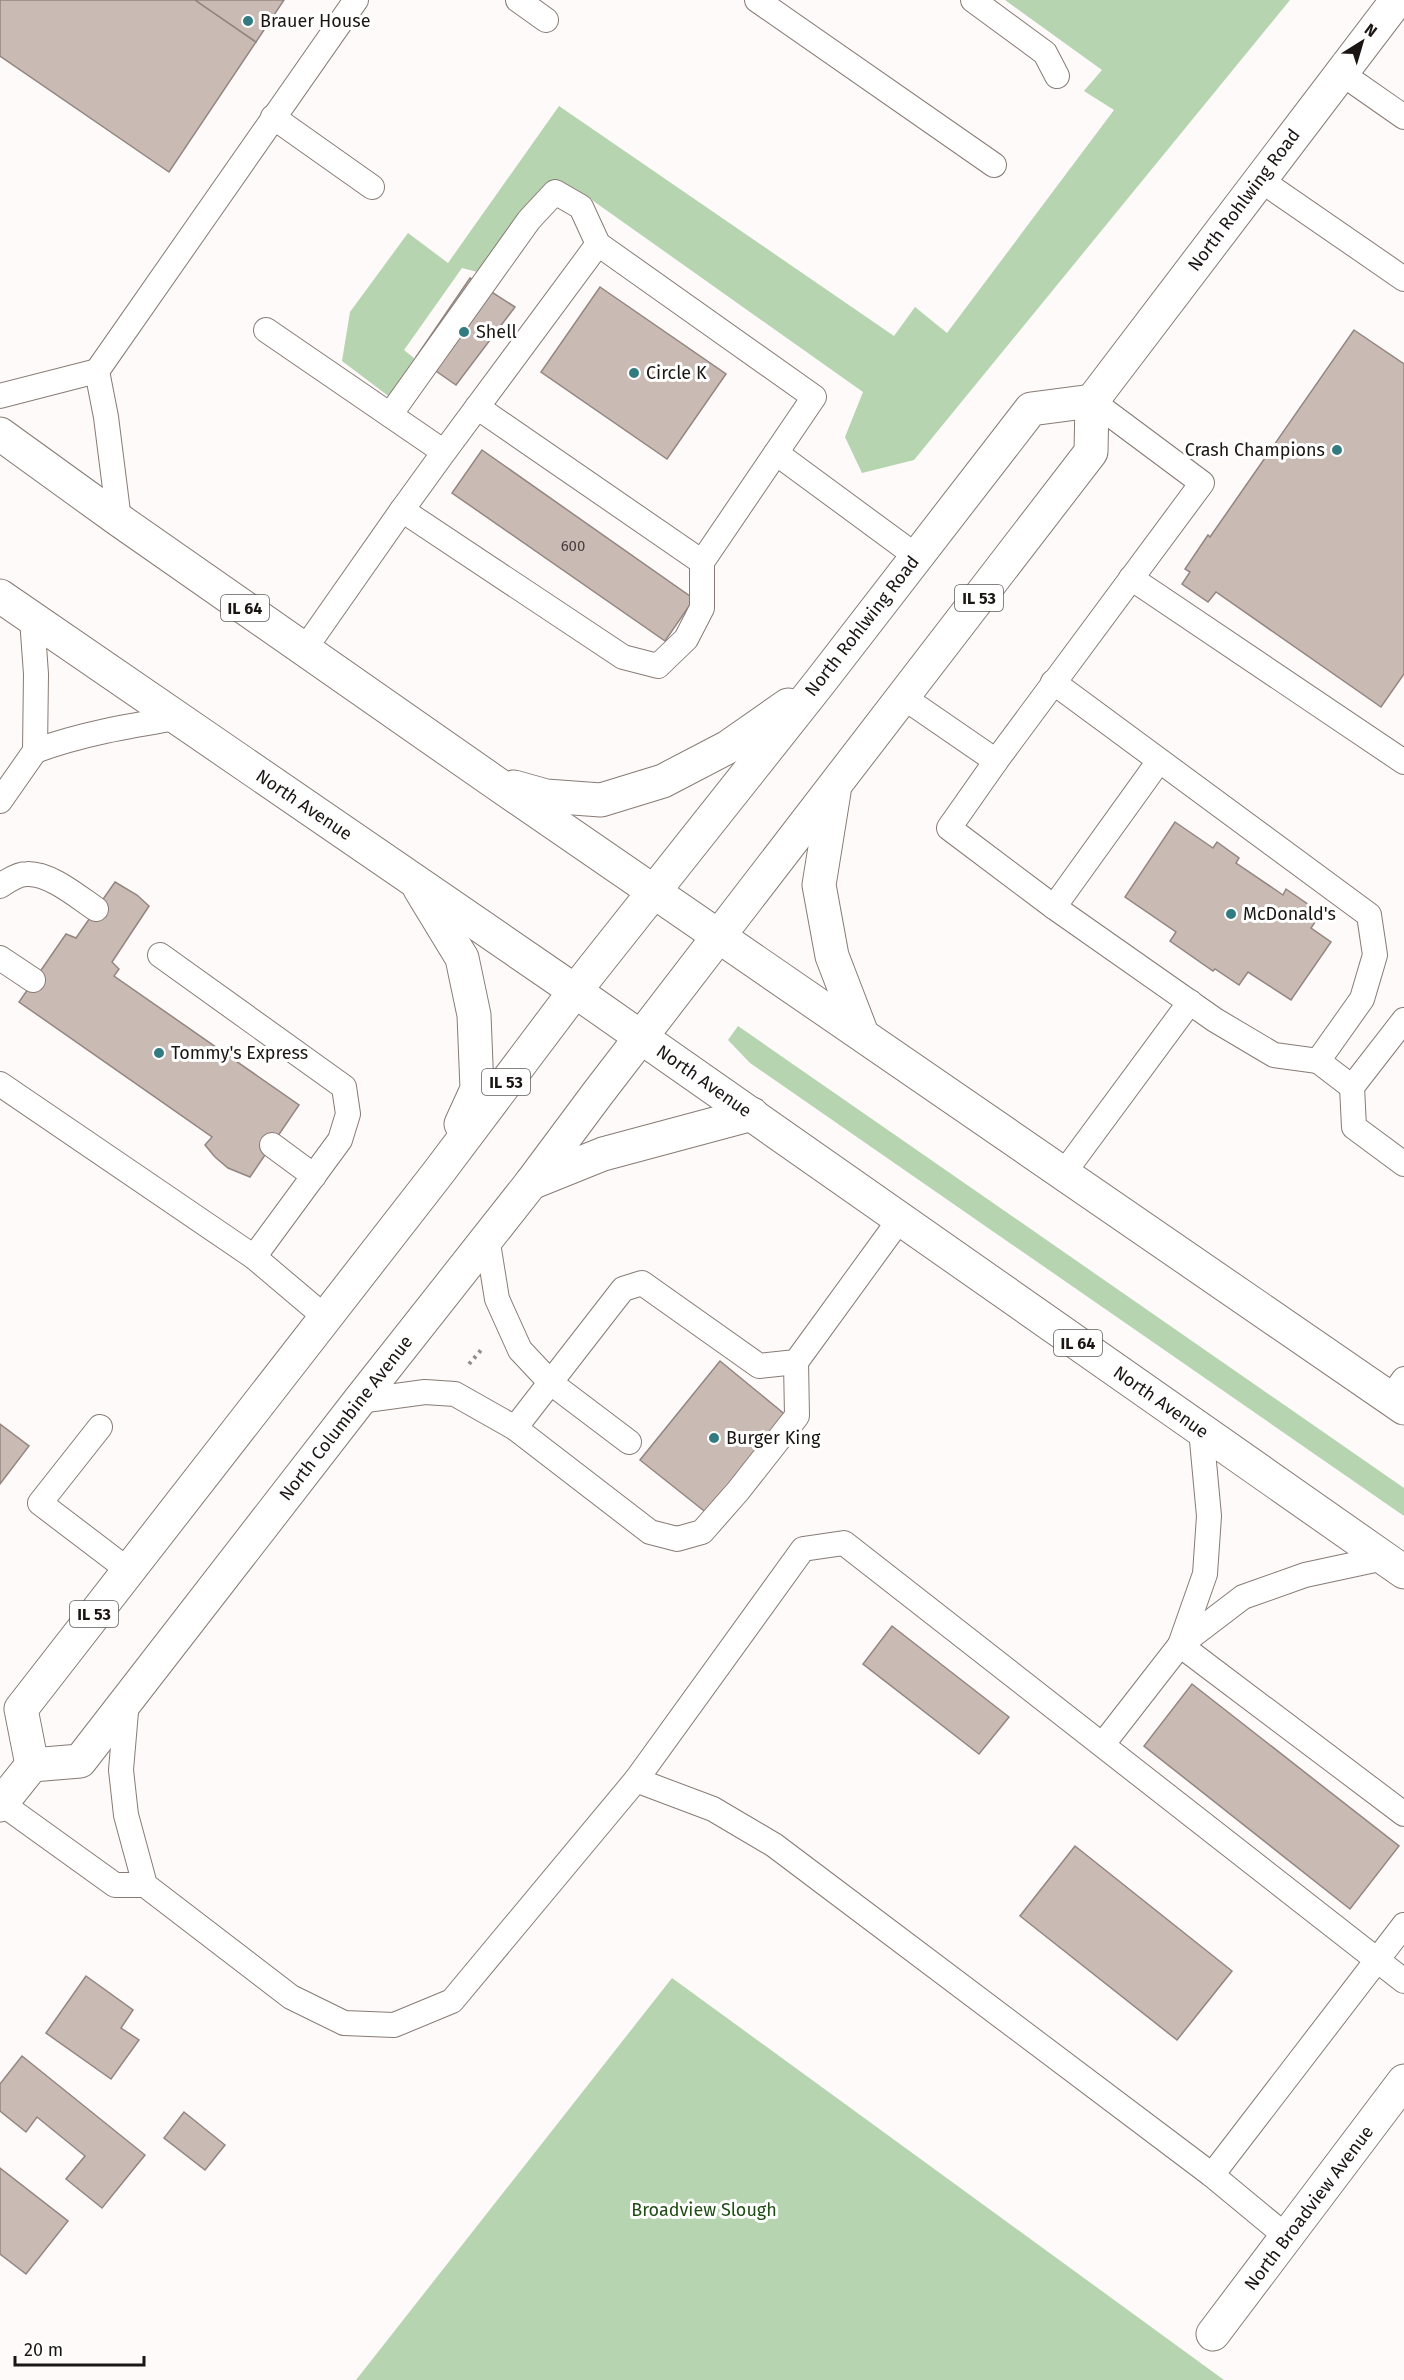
<svg xmlns="http://www.w3.org/2000/svg" width="1404" height="2380" font-family="'Fira Sans',sans-serif">
<rect width="100%" height="100%" fill="#fdfaf9"/>
<g fill="#b5d4af">
<polygon points="1005,0 1290,0 914,460 862,473 845,437 863,392 582,193 547,186 481,273 462,268 404,350 419,362 391,398 342,361 350,312 408,233 448,263 559,106 894,336 915,307 947,333 1114,110 1084,91 1102,70"/>
<polygon points="738,1026 1404,1488 1404,1516 750,1063 728,1040"/>
<polygon points="672,1978 1224,2380 356,2380"/>
</g>
<g fill="#c9bbb4" stroke="#938680" stroke-width="1.5">
<polygon points="0,0 195,0 256,42 169,172 0,56"/>
<polygon points="195,0 284,0 256,42"/>
<polygon points="470,278 515,307 456,385 416,357"/>
<polygon points="600,287 726,374 667,459 541,372"/>
<polygon points="1354,330 1404,364 1404,674 1381,707 1216,592 1208,602 1182,584 1190,572 1185,569 1208,535 1210,537"/>
<polygon points="482,450 694,599 665,641 452,493"/>
<polygon points="1175,822 1213,848 1217,842 1239,858 1236,863 1283,895 1286,889 1309,905 1306,909 1318,918 1311,928 1331,942 1291,1000 1248,972 1239,985 1215,969 1213,971 1170,941 1176,932 1125,897"/>
<polygon points="115,882 137,895 149,906 112,962 119,969 114,976 299,1105 250,1177 228,1168 215,1157 205,1145 212,1137 19,1002 66,934 76,938"/>
<polygon points="720,1361 787,1416 708,1514 640,1460"/>
<polygon points="0,1424 29,1446 0,1484"/>
<polygon points="892,1626 1009,1717 979,1754 863,1664"/>
<polygon points="1192,1684 1399,1846 1350,1909 1144,1746"/>
<polygon points="1075,1846 1232,1971 1177,2040 1020,1916"/>
<polygon points="86,1976 133,2010 121,2028 139,2040 111,2079 46,2033"/>
<polygon points="22,2056 145,2155 102,2208 66,2179 85,2156 37,2117 26,2132 0,2111 0,2084"/>
<polygon points="184,2112 225,2145 205,2170 164,2138"/>
<polygon points="0,2168 68,2221 26,2274 0,2254"/>
</g>
<g fill="none" stroke-linecap="round" stroke-linejoin="round">
<defs>
<g id="lane">
<polyline points="518,0 546,20"/>
<polyline points="757,0 994,165"/>
<polyline points="973,0 1045,53 1057,76"/>
<polyline points="1341,73 1404,117"/>
<polyline points="273,117 372,187"/>
<polyline points="1259,179 1404,279"/>
<polyline points="266,330 444,452 598,244 814,397 702,562 702,608 686,639 658,666 623,657 402,510 444,452"/>
<polyline points="0,396 97,371"/>
<polyline points="477,407 702,562"/>
<polyline points="390,415 529,220 555,192 581,207 598,244"/>
<polyline points="776,453 916,556"/>
<polyline points="119,520 106,417 97,371 356,0"/>
<polyline points="1131,578 1404,762"/>
<path d="M32,619l4,55 -1,77c46,-17 93,-25 142,-33"/>
<polyline points="304,650 402,510"/>
<polyline points="903,697 996,761 1202,483 1092,401"/>
<polyline points="996,761 949,828 1054,907 1215,1020 1274,1055 1318,1061 1362,999 1375,955 1369,915 1053,682"/>
<polyline points="0,801 35,751"/>
<path d="M0,886c7,-5 18,-12 27,-12 23,-1 51,23 69,35"/>
<polyline points="1054,907 1159,761"/>
<polyline points="160,955 344,1087 348,1114 340,1140 254,1257"/>
<polyline points="0,958 33,980"/>
<polyline points="1404,1020 1352,1087 1354,1127 1404,1164"/>
<polyline points="1318,1061 1352,1087"/>
<polyline points="0,1084 254,1257 325,1317"/>
<polyline points="272,1145 314,1176"/>
<polyline points="1063,1174 1190,1002"/>
<polyline points="487,1237 497,1299 520,1350 551,1383 629,1442"/>
<polyline points="1390,1398 1404,1379"/>
<polyline points="359,1401 425,1392 455,1394 515,1428 650,1532 677,1539 702,1532 738,1491 797,1416 796,1362"/>
<polyline points="100,1427 40,1503 128,1570"/>
<polyline points="515,1428 623,1289 642,1283 759,1366 796,1362 900,1219"/>
<polyline points="1180,1645 1243,1597 1305,1575 1384,1558"/>
<polyline points="1180,1645 1205,1574 1209,1516 1201,1430"/>
<polyline points="127,1700 121,1770 126,1815 145,1885 291,1997 344,2023 394,2025 452,2001 636,1780 713,1809 774,1845 1212,2175 1287,2237"/>
<polyline points="1103,1744 1180,1645 1404,1814"/>
<polyline points="636,1780 803,1549 844,1543 1404,1981"/>
<polyline points="1,1803 115,1885 145,1885"/>
<polyline points="1212,2175 1404,1925"/>
</g>
<polyline id="street" points="1213,2334 1404,2081"/>
<g id="primary">
<polyline points="0,434 119,520 493,781 1404,1408"/>
<polyline points="0,596 575,991 1404,1572"/>
<polyline points="514,787 546,796 601,800 663,781 728,747 788,705"/>
<polyline points="834,792 819,885 832,956 862,1034"/>
<polyline points="420,889 462,958 474,1015 477,1089 461,1124"/>
<polyline points="531,1183 603,1154 752,1114"/>
<polyline points="32,1765 21,1709 438,1173 575,991 820,682 1031,409 1092,401"/>
<polyline points="0,1805 32,1765 80,1761 359,1401 531,1183 598,1093 1091,452 1092,401 1397,0"/>
</g>
</defs>
<use href="#lane" stroke="#887b75" stroke-width="26"/>
<use href="#street" stroke="#887b75" stroke-width="35"/>
<use href="#primary" stroke="#887b75" stroke-width="35"/>
<polyline stroke="#908c8b" stroke-width="4" stroke-dasharray="3 4.5" stroke-linecap="butt" points="469,1364 482,1349"/>
<use href="#lane" stroke="#fff" stroke-width="24"/>
<use href="#street" stroke="#fff" stroke-width="33"/>
<use href="#primary" stroke="#fff" stroke-width="33"/>
</g>
<g fill="#327b80" stroke="#fff" stroke-width="2">
<circle cx="248" cy="21" r="6"/>
<circle cx="464" cy="332" r="6"/>
<circle cx="634" cy="373" r="6"/>
<circle cx="1337" cy="450" r="6"/>
<circle cx="1231" cy="914" r="6"/>
<circle cx="159" cy="1053" r="6"/>
<circle cx="714" cy="1438" r="6"/>
</g>
<g text-anchor="middle" stroke-width="6" stroke-linejoin="round" paint-order="stroke">
<g font-size="15" fill="#463f3c">
<text x="573" y="551">600</text>
</g>
<g fill="#fff" stroke="#5f5c5a" stroke-width="1.5">
<rect x="955" y="585" width="48" height="26" rx="4.5"/>
<rect x="221" y="595" width="48" height="26" rx="4.5"/>
<rect x="482" y="1069" width="48" height="26" rx="4.5"/>
<rect x="1054" y="1330" width="48" height="26" rx="4.5"/>
<rect x="70" y="1601" width="48" height="26" rx="4.5"/>
</g>
<g font-size="16" font-weight="bold" fill="#1b1614">
<text x="979" y="604">IL 53</text>
<text x="245" y="614">IL 64</text>
<text x="506" y="1088">IL 53</text>
<text x="1078" y="1349">IL 64</text>
<text x="94" y="1620">IL 53</text>
</g>
<g font-size="18" fill="#1b1614" stroke="#fff" text-anchor="start">
<text x="260" y="27">Brauer House</text>
<text x="476" y="338">Shell</text>
<text x="646" y="379">Circle K</text>
<text x="1325" y="456" text-anchor="end">Crash Champions</text>
<text x="1243" y="920">McDonald's</text>
<text x="171" y="1059">Tommy's Express</text>
<text x="726" y="1444">Burger King</text>
</g>
<g font-size="18" fill="#1b1614" stroke="#fff">
<text transform="translate(1244 200) rotate(-53)" y="6">North Rohlwing Road</text>
<text transform="translate(862 626) rotate(-52)" y="6">North Rohlwing Road</text>
<text transform="translate(304 805) rotate(34)" y="6">North Avenue</text>
<text transform="translate(704 1081) rotate(35)" y="6">North Avenue</text>
<text transform="translate(1161 1402) rotate(35)" y="6">North Avenue</text>
<text transform="translate(346 1418) rotate(-52)" y="6">North Columbine Avenue</text>
<text transform="translate(1309 2208) rotate(-53)" y="6">North Broadview Avenue</text>
</g>
<g font-size="18" fill="#1f4e15" stroke="#fff">
<text x="704" y="2216">Broadview Slough</text>
</g>
</g>
<g transform="translate(1362 42) rotate(37)" stroke="#ffffff" stroke-width="4.5" paint-order="stroke">
<path d="M0-4.5L10 22L0 15L-10 22Z" fill="#1b1614"/>
<text y="-9" font-size="16" font-weight="bold" text-anchor="middle" fill="#1b1614">N</text>
</g>
<path d="M15 2356v9h129v-9" fill="none" stroke="#1b1614" stroke-width="3"/>
<text x="24" y="2356" font-size="18" fill="#1b1614" stroke="#ffffff" stroke-width="4.5" paint-order="stroke">20 m</text>
</svg>
